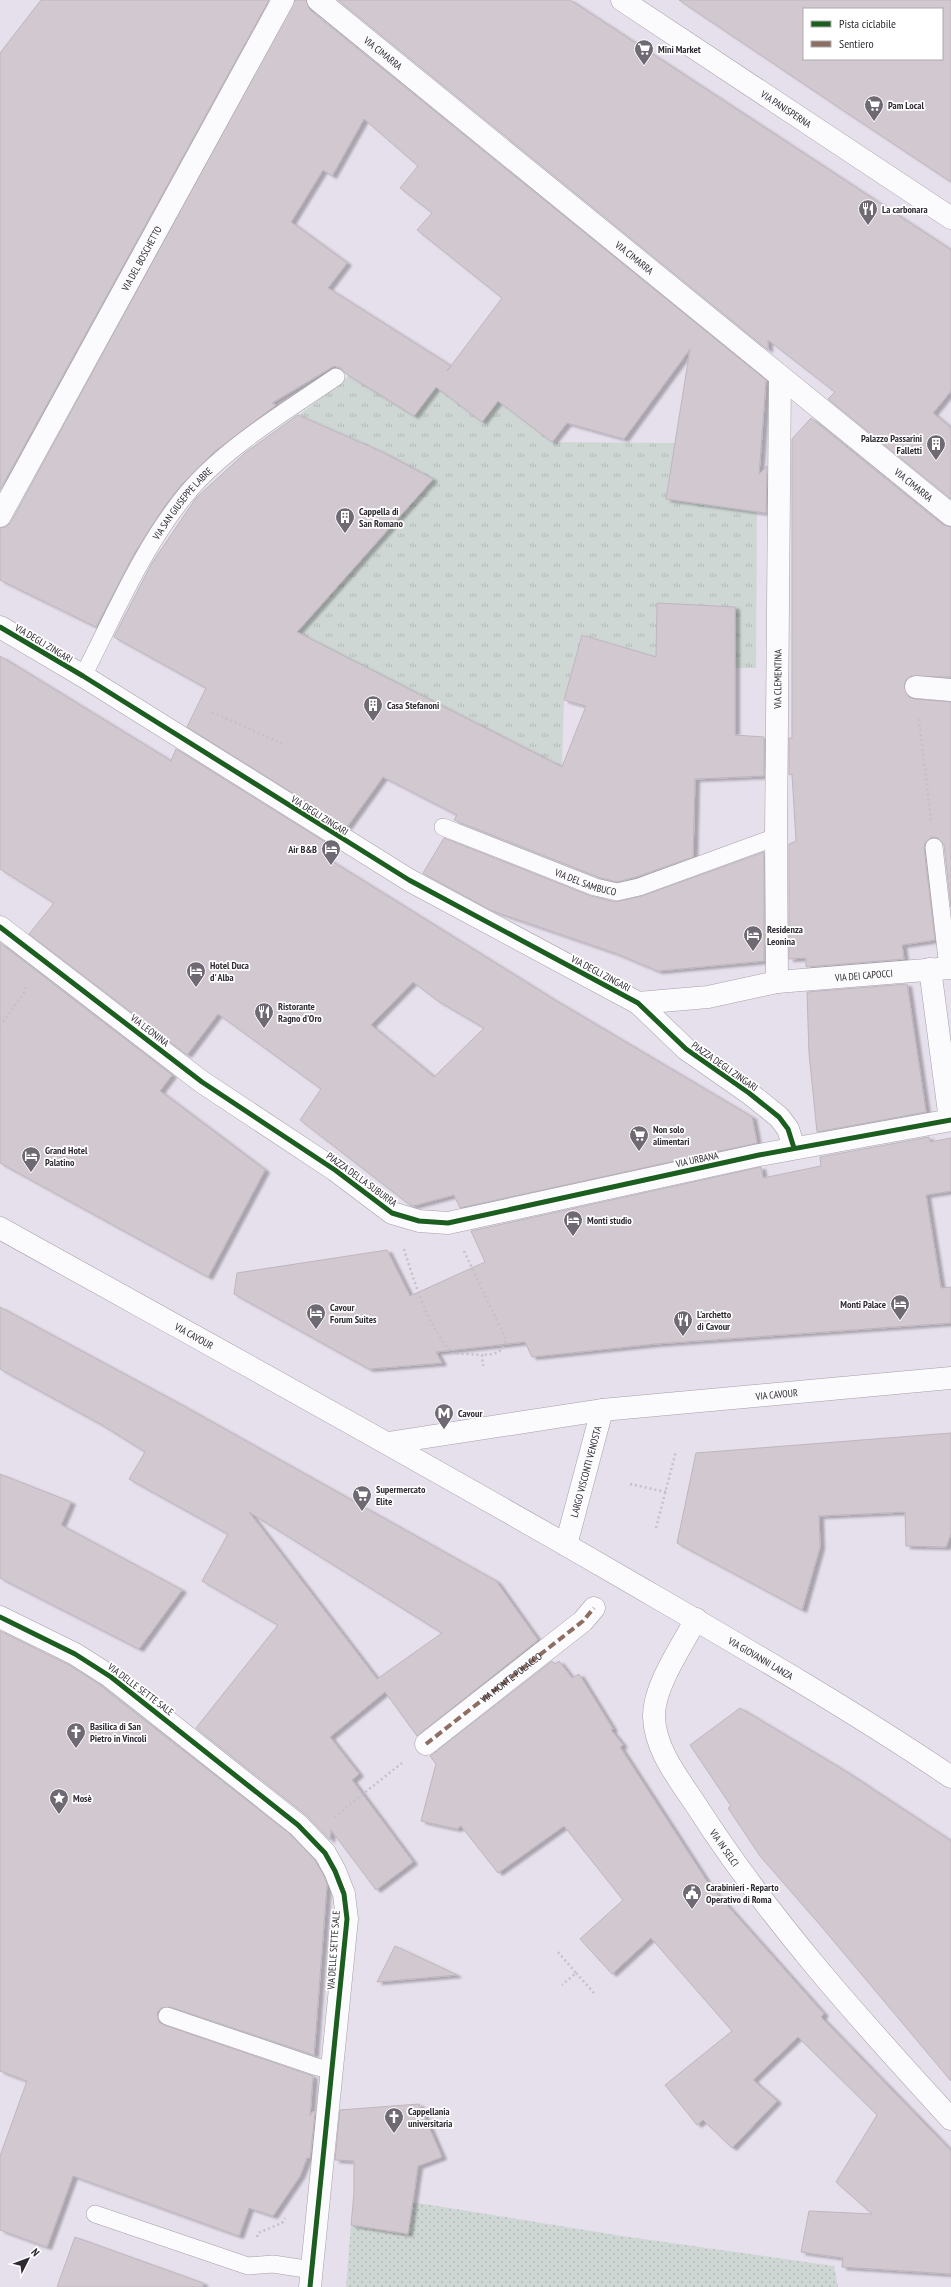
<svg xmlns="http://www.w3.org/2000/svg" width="951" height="2287" font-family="'PT Sans Narrow',sans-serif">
<defs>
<pattern id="grass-tufts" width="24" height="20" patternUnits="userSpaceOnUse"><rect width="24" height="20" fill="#cfd7d5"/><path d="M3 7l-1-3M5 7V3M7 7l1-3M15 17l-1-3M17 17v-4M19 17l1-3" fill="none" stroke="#b2b9b7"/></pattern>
<pattern id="garden-dots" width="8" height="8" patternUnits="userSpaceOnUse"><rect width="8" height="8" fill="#cfd7d5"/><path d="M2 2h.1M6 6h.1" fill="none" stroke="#b2b9b7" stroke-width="1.8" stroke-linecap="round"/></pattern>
<filter id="shadow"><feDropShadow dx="4.5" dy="2.5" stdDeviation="1" flood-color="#0004"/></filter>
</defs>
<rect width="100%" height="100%" fill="#e6dfec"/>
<polygon fill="url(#grass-tufts)" points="349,376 370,389 375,382 417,413 436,387 482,422 498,401 552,442 675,443 666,499 757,512 756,668 735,668 735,607 655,712 596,700 613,644 582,635 564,700 562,767 297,632 432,479 380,451 299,415"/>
<polygon fill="url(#garden-dots)" points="412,2202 622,2236 834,2266 838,2287 346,2287 351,2225"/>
<g fill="#d2c8d0" stroke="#beb6be" fill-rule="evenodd" filter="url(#shadow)">
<polygon points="41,0 269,0 0,490 0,53"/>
<path d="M295,0h11l4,10 456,370 -7,94 8,-8 -1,47 -100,-14 24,-150 -66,90 -57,-16 -15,19 -54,-41 -16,21 -46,-35 -22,29 -69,-43 -4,-5 -7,-2 -62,37 4,2 -62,47 -33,33 -17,22 -29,45 -39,75 -96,-47v-52l6,-1 5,-5zM364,119l54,47 -18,22 32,25 -15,17 85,68 -55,73 4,-5 -123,-78 19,-25 -56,-41 32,-52 9,6z"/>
<polygon points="338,0 570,0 951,250 951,391 933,413 951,428 951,499 828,399 835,392 768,340 768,350"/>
<path d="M679,0h272v182l-107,-71zM804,9h138v50h-138z"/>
<polygon points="298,415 380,451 433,479 297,632 562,767 586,706 564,700 582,635 656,657 657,603 735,607 735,735 764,737 764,776 695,779 693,857 636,877 617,882 598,877 454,820 457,815 383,777 347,827 187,727 206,688 114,637 152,563 196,498 245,453"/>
<polygon points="811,418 943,525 951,527 951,677 911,676 906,680 904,686 909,697 915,699 951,702 951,907 944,845 938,838 932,837 925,843 924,848 935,940 902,945 904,959 806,967 806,958 789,959 789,844 796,841 792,774 789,775 789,738 792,738 792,439"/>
<path d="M0,656l171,105 5,-12 157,98 -8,10 228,142 199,118 5,26 -297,65 -6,-13 -41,11 -3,-1 -110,-85 21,-31 -103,-75 -31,41 -158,-121 25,-31 -54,-34zM413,982l25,19 46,27 -50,49 -63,-52z"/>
<polygon points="444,838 591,896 615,902 642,896 764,852 764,961 658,971 615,953 490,910 423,873"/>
<polygon points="0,943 172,1075 160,1091 265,1170 208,1277 0,1163"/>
<polygon points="907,984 926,1112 817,1132 809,1053 807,992"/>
<polygon points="929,1137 930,1142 951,1138 951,1191 926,1195 941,1288 951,1287 951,1323 655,1344 532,1357 525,1342 436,1352 442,1363 369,1369 234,1294 237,1273 387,1250 410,1296 485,1262 471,1231 761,1167 763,1178 821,1166 820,1157"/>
<path d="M0,1307l180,97 316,177 42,59 -121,96 -32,-44 -55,45 29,37 -7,6 61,82 -37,28 -45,-60 -1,10 -24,-25 -110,-87 82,-103 -76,-44 26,-47 -99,-55 16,-27 -43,-27 -102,-56zM249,1512l193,121 -65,46z"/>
<polygon points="951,1433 951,1534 946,1547 906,1546 905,1512 819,1516 820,1547 802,1610 677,1543 696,1453"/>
<polygon points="0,1474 71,1502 61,1525 182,1590 139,1649 0,1578"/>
<polygon points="0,1631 69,1665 97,1683 290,1834 315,1860 324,1876 327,1884 314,2055 170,2007 161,2008 157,2013 159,2022 164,2025 313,2076 310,2116 312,2112 315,2112 310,2158 307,2158 300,2176 273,2216 249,2208 239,2236 73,2176 47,2247 0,2230 0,2156 27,2081 0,2071"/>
<polygon points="552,1661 555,1664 559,1661 572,1678 579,1674 613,1729 611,1730 623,1745 620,1747 710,1886 824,2014 821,2017 951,2151 951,2274 842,2267 843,2258 801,2252 809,2211 872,2214 836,2182 877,2115 798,2037 753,2080 777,2101 732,2148 703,2120 697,2125 665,2085 732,2031 651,1938 612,1974 580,1939 623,1900 564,1826 498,1873 461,1826 457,1829 421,1821 436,1764 430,1756"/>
<polygon points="740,1708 845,1771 951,1841 951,2081 821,1926 760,1856 728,1808 731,1806 690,1745"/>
<polygon points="395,1946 457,1975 377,1982"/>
<polygon points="419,2104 442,2157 418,2166 408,2234 351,2225 354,2193 354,2161 335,2160 340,2110"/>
<polygon points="75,2237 203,2283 203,2287 57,2287"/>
</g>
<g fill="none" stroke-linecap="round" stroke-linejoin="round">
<defs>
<g id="lane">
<path id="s1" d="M83,676c32,-62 60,-130 105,-184 37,-44 101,-83 148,-115"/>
<path id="s2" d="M443,827l152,60 22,5 22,-5 137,-50"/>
<polyline points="934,847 948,968"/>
<polyline points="167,2016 317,2067 332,2070"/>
<polyline points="95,2214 248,2266 273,2264 312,2270"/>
</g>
<g id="street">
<path id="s3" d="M318,0l633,515"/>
<path id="s4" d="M622,0l329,218"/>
<path id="s5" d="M0,516l283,-516"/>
<polyline points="0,627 83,676 409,880 638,1003 686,1049 749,1093 779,1117 788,1129 794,1148"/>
<polyline points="916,687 951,690"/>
<polyline points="0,927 202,1082 335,1170 392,1213 419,1221 448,1223 759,1155 951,1120"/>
<polyline points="930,969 950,1120"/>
<path id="s6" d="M777,982l-1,-145 4,-461"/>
<path id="s7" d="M638,1003l70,-6 69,-15 174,-14"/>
<path id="s8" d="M566,1545l36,-135"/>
<polyline points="0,1617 75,1654 111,1677 298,1825 325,1853 335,1871 344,1894 347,1919 310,2287"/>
<path id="s9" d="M696,1619c-14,27 -43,68 -42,98 1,33 25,62 42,88 73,114 164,215 255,314"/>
<path id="s10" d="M426,1744l157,-123 11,-13"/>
</g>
<g id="secondary">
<path id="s11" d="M0,1228c203,113 406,224 606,340 117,68 234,134 345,209"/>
<path id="s12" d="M388,1443l214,-33 349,-32"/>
</g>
</defs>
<use href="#lane" stroke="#a5a0a9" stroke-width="18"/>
<use href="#street" stroke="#a5a0a9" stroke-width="23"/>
<use href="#secondary" stroke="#a5a0a9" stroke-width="23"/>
<g stroke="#c5c1c7" stroke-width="2.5" stroke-dasharray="2 3" stroke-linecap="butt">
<polyline points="212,712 285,745"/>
<polyline points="919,719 931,820"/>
<polyline points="0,1026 24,993 26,986"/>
<path d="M404,1249c11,35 23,76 48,104l30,2 1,11"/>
<path d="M464,1251l42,89c-4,14 -11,14 -24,15"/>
<polyline points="630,1484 666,1492"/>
<polyline points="656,1528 676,1451"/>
<polyline points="334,1817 402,1763"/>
<polyline points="558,1952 576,1973 562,1985"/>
<polyline points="576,1973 594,1993"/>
<polyline points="257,2237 258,2233 282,2223 285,2218"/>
</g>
<use href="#lane" stroke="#fbfafc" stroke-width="17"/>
<use href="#street" stroke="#fbfafc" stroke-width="22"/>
<use href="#secondary" stroke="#fbfafc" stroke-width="22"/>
<polyline stroke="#8d6e63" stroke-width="4" stroke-dasharray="8 4" stroke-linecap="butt" points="426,1744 583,1621 594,1608"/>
<defs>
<g id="cycleway">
<polyline points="0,627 83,676 409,880 638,1003 686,1049 749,1093 779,1117 788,1129 794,1148"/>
<polyline points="0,927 202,1082 335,1170 392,1213 419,1221 448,1223 759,1155 951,1120"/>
<polyline points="0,1617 75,1654 111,1677 298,1825 325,1853 335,1871 344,1894 347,1919 310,2287"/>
</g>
</defs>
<use href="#cycleway" stroke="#fff" stroke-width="8"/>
<use href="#cycleway" stroke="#1b5e20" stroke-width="5"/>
</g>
<defs>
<symbol id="supermarket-pin" viewBox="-11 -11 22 30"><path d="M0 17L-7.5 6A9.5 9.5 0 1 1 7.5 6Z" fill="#6f6974" stroke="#fff"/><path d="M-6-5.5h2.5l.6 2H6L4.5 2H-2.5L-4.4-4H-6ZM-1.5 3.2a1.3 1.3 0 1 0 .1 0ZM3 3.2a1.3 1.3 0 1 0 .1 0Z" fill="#fff"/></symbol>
<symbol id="restaurant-pin" viewBox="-11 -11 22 30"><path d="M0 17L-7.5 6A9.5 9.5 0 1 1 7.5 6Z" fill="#6f6974" stroke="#fff"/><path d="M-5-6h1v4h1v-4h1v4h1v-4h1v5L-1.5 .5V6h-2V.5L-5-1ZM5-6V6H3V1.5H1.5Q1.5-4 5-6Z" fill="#fff"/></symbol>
<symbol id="building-pin" viewBox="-11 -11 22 30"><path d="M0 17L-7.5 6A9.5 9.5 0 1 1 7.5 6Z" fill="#6f6974" stroke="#fff"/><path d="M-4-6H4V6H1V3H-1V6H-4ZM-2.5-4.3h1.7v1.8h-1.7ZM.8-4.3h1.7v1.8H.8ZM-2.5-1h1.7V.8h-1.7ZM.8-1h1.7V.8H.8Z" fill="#fff"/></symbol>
<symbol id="hotel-pin" viewBox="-11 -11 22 30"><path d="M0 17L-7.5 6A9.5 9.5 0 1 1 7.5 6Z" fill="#6f6974" stroke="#fff"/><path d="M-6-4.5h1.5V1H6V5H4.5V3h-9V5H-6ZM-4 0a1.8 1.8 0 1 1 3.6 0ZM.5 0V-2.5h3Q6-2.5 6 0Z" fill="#fff"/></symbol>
<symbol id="metro-pin" viewBox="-11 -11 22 30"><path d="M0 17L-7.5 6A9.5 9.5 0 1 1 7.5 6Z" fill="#6f6974" stroke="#fff"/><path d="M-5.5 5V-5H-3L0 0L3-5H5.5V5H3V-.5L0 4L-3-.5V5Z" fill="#fff"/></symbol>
<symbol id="church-pin" viewBox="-11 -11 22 30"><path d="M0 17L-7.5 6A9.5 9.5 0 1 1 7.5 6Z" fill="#6f6974" stroke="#fff"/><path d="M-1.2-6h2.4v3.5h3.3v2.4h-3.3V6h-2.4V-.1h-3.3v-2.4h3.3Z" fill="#fff"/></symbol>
<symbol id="sight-pin" viewBox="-11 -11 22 30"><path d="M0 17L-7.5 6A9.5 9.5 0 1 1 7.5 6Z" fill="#6f6974" stroke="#fff"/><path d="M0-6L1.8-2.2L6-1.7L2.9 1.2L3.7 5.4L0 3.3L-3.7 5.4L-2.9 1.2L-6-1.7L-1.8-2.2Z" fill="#fff"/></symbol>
<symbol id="civic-pin" viewBox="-11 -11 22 30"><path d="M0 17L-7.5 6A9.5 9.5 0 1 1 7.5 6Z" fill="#6f6974" stroke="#fff"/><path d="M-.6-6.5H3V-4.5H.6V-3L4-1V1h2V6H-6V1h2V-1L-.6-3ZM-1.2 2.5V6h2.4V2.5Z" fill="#fff"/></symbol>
</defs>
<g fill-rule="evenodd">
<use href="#supermarket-pin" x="633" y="38" width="22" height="30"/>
<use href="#supermarket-pin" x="863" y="94" width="22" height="30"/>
<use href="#restaurant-pin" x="857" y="198" width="22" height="30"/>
<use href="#building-pin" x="925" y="433" width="22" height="30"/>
<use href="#building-pin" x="334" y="506" width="22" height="30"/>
<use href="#building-pin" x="362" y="694" width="22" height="30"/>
<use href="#hotel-pin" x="320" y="838" width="22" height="30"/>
<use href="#hotel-pin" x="742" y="924" width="22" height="30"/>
<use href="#hotel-pin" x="185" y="960" width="22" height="30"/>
<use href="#restaurant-pin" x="253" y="1001" width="22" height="30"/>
<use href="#supermarket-pin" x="628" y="1124" width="22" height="30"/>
<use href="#hotel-pin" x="20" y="1145" width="22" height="30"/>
<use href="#hotel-pin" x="562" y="1209" width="22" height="30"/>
<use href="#hotel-pin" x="889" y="1293" width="22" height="30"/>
<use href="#hotel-pin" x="305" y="1302" width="22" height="30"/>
<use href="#restaurant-pin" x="672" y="1309" width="22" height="30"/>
<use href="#metro-pin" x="433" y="1402" width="22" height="30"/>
<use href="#supermarket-pin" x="351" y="1484" width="22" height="30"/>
<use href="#church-pin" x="65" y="1721" width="22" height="30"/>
<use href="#sight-pin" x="48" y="1787" width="22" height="30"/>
<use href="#civic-pin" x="681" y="1882" width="22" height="30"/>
<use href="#church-pin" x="383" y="2106" width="22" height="30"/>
</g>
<g text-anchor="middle" stroke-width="3.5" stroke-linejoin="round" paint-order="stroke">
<g font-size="10" font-weight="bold" fill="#2f2a33" stroke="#fff" text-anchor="start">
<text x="658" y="53">Mini Market</text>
<text x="888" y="109">Pam Local</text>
<text x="882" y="213">La carbonara</text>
<text x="922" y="442" text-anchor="end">Palazzo Passarini<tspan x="922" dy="12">Falletti</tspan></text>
<text x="359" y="515">Cappella di<tspan x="359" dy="12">San Romano</tspan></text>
<text x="387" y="709">Casa Stefanoni</text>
<text x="317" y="853" text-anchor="end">Air B&amp;B</text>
<text x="767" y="933">Residenza<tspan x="767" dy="12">Leonina</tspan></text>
<text x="210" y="969">Hotel Duca<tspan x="210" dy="12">d' Alba</tspan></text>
<text x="278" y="1010">Ristorante<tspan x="278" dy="12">Ragno d'Oro</tspan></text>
<text x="653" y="1133">Non solo<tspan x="653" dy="12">alimentari</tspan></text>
<text x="45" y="1154">Grand Hotel<tspan x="45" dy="12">Palatino</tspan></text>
<text x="587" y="1224">Monti studio</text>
<text x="886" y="1308" text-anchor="end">Monti Palace</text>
<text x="330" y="1311">Cavour<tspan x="330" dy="12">Forum Suites</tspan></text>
<text x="697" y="1318">L'archetto<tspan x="697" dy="12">di Cavour</tspan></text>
<text x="458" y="1417">Cavour</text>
<text x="376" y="1493">Supermercato<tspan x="376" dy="12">Elite</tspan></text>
<text x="90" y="1730">Basilica di San<tspan x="90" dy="12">Pietro in Vincoli</tspan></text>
<text x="73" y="1802">Mosè</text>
<text x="706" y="1891">Carabinieri - Reparto<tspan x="706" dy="12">Operativo di Roma</tspan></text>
<text x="408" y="2115">Cappellania<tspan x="408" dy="12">universitaria</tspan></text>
</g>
<g font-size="10" fill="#2f2a33" stroke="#fff">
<text dy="4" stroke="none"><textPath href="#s3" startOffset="84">VIA CIMARRA</textPath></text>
<text dy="4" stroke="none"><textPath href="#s4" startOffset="197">VIA PANISPERNA</textPath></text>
<text dy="4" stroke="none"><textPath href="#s3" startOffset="408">VIA CIMARRA</textPath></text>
<text dy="4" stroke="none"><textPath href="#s5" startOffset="294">VIA DEL BOSCHETTO</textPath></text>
<text dy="4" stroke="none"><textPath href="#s3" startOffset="768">VIA CIMARRA</textPath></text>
<text dy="4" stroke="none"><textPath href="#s1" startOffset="200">VIA SAN GIUSEPPE LABRE</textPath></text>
<text transform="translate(44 643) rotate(31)" y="4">VIA DEGLI ZINGARI</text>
<text dy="4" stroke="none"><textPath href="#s6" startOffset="303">VIA CLEMENTINA</textPath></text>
<text transform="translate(320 815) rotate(32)" y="4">VIA DEGLI ZINGARI</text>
<text dy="4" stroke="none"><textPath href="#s2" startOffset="153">VIA DEL SAMBUCO</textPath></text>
<text transform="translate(601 973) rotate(28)" y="4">VIA DEGLI ZINGARI</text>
<text dy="4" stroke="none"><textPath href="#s7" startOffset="228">VIA DEI CAPOCCI</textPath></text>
<text transform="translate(150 1030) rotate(38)" y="4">VIA LEONINA</text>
<text transform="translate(725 1066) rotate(35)" y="4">PIAZZA DEGLI ZINGARI</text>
<text transform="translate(697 1159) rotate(-12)" y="4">VIA URBANA</text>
<text transform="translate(362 1179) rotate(36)" y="4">PIAZZA DELLA SUBURRA</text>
<text dy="4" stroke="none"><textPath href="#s11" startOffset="222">VIA CAVOUR</textPath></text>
<text dy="4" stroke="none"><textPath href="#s12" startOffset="392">VIA CAVOUR</textPath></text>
<text dy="4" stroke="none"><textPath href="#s8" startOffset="76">LARGO VISCONTI VENOSTA</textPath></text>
<text dy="4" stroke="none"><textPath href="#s11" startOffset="874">VIA GIOVANNI LANZA</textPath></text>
<text dy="4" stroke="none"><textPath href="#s10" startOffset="108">VIA MONTE POLACCO</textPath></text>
<text transform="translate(141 1689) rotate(37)" y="4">VIA DELLE SETTE SALE</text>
<text dy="4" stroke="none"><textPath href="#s9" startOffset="258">VIA IN SELCI</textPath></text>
<text transform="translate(333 1950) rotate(-86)" y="4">VIA DELLE SETTE SALE</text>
</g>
</g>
<rect x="803" y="8" width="140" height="52" fill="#ffffff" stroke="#acaaad"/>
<rect x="811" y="21" width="20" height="6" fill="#1b5e20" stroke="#acaaad"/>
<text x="839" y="28" font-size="12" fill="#2f2a33">Pista ciclabile</text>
<rect x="811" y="41" width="20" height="6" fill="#8d6e63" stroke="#acaaad"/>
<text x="839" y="48" font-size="12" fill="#2f2a33">Sentiero</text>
<g transform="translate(28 2259) rotate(48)" stroke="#ffffff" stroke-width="3" paint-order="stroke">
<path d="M0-3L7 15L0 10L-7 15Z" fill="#2f2a33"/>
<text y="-6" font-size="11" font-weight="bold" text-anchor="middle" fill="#2f2a33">N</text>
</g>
</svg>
